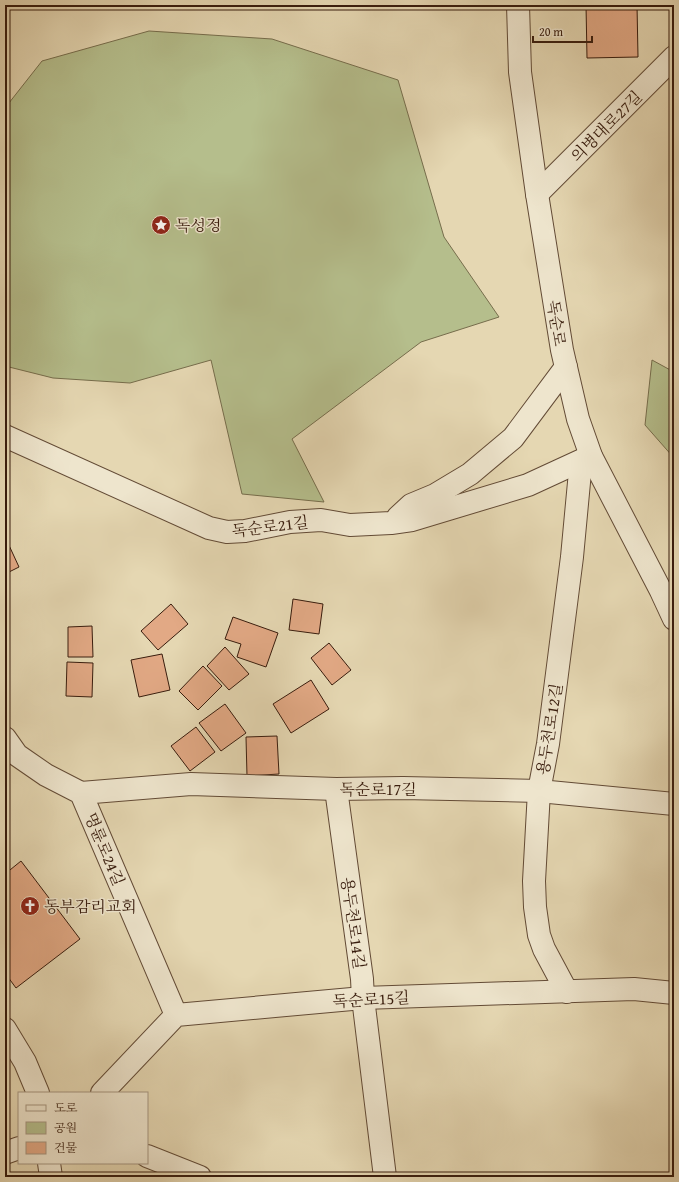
<svg xmlns="http://www.w3.org/2000/svg" width="679" height="1182" font-family="'Gentium Book Plus','Noto Serif KR',serif">
<rect width="100%" height="100%" fill="#e5d7b2"/>
<filter id="stains"><feTurbulence type="fractalNoise" baseFrequency=".005" numOctaves="4"/><feColorMatrix values="0 0 0 0 .2 0 0 0 0 .09 0 0 0 0 .02 0 0 0 .5 -.17"/></filter>
<radialGradient id="worn" r=".72"><stop offset=".6" stop-color="#630" stop-opacity="0"/><stop offset="1" stop-color="#630" stop-opacity=".3"/></radialGradient>
<g fill="#b5be8c" stroke="#766d4c">
<polygon points="149,31 272,39 398,80 444,237 499,317 421,342 292,439 324,502 242,494 211,360 130,383 53,378 5,366 5,108 42,61"/>
<polygon points="652,360 674,372 674,458 645,425"/>
</g>
<g fill="#e2a985" stroke="#381c0d">
<polygon points="586,5 637,5 638,57 587,58"/>
<polygon points="7,541 19,567 5,574 5,542"/>
<polygon points="293,599 323,604 319,634 289,630"/>
<polygon points="171,604 188,624 158,650 141,631"/>
<polygon points="233,617 278,633 266,667 237,657 241,644 225,639"/>
<polygon points="92,626 93,657 68,657 68,627"/>
<polygon points="329,643 351,670 332,685 311,658"/>
<polygon points="225,647 249,674 229,690 207,666"/>
<polygon points="162,654 170,690 139,697 131,660"/>
<polygon points="67,662 93,663 92,697 66,696"/>
<polygon points="203,666 222,686 198,710 179,691"/>
<polygon points="311,680 329,709 291,733 273,704"/>
<polygon points="225,704 246,733 221,751 199,723"/>
<polygon points="196,727 215,752 190,771 171,746"/>
<polygon points="277,736 279,774 247,776 246,737"/>
<polygon points="21,861 80,939 16,988 5,973 5,874"/>
</g>
<g fill="none" stroke-linecap="round" stroke-linejoin="round">
<defs>
<g id="minor">
<polyline points="518,5 520,72 537,194 562,350 578,419 591,456 661,591 674,619"/>
<polyline points="537,194 674,57"/>
<polyline points="5,436 209,528 227,532 245,531 290,522 321,520 350,525 391,523 412,520 528,485 591,456"/>
<polyline points="398,517 411,505 435,495 470,474 513,438 566,367"/>
<polyline points="5,738 17,755 46,775 81,793 176,1015"/>
<polyline points="336,789 362,979 363,998 385,1177"/>
<polyline points="81,793 191,784 336,789 403,788 539,791 674,804"/>
<polyline points="567,992 544,949 539,935 535,907 534,881 539,791 548,744 572,557 581,461"/>
<polyline points="5,1029 25,1062 38,1093"/>
<polyline points="102,1093 176,1015 363,998 634,989 674,993"/>
<polyline points="5,1153 19,1148"/>
<polyline points="147,1156 200,1177"/>
<polyline points="49,1163 51,1177"/>
</g>
</defs>
<use href="#minor" stroke="#634b36" stroke-width="24"/>
<use href="#minor" stroke="#eee5cd" stroke-width="22"/>
</g>
<defs>
<symbol id="sight-disc" viewBox="-11 -11 22 22"><circle r="9.5" fill="#8f2418" stroke="#eee5cd"/><path d="M0-6L1.8-2.2L6-1.7L2.9 1.2L3.7 5.4L0 3.3L-3.7 5.4L-2.9 1.2L-6-1.7L-1.8-2.2Z" fill="#fff"/></symbol>
<symbol id="church-disc" viewBox="-11 -11 22 22"><circle r="9.5" fill="#8f2418" stroke="#eee5cd"/><path d="M-1.2-6h2.4v3.5h3.3v2.4h-3.3V6h-2.4V-.1h-3.3v-2.4h3.3Z" fill="#fff"/></symbol>
</defs>
<g fill-rule="evenodd">
<use href="#sight-disc" x="150" y="214" width="22" height="22"/>
<use href="#church-disc" x="19" y="895" width="22" height="22"/>
</g>
<g text-anchor="middle" stroke-width="3" stroke-linejoin="round" paint-order="stroke">
<g font-size="16" fill="#381c0d" stroke="#eee5cd">
<text transform="translate(606 126) rotate(-45)" y="6">의병대로27길</text>
<text transform="translate(557 323) rotate(81)" y="6">독순로</text>
<text transform="translate(270 526) rotate(-7)" y="6">독순로21길</text>
<text transform="translate(549 729) rotate(-81)" y="6">용두천로12길</text>
<text x="378" y="795">독순로17길</text>
<text transform="translate(105 849) rotate(67)" y="6">명륜로24길</text>
<text transform="translate(354 923) rotate(82)" y="6">용두천로14길</text>
<text transform="translate(371 999) rotate(-3)" y="6">독순로15길</text>
</g>
<g font-size="16" fill="#381c0d" stroke="#eee5cd" text-anchor="start">
<text x="175" y="231">독성정</text>
<text x="44" y="912">동부감리교회</text>
</g>
</g>
<rect width="679" height="1182" fill="none" stroke="#e5d7b2" stroke-width="20"/>
<rect x="6" y="6" width="667" height="1170" fill="none" stroke="#381c0d" stroke-width="2"/>
<rect x="10" y="10" width="659" height="1162" fill="none" stroke="#381c0d"/>
<rect x="18" y="1092" width="130" height="72" fill="#eee5cd" stroke="#a59580"/>
<rect x="26" y="1105" width="20" height="6" fill="#eee5cd" stroke="#a59580"/>
<text x="54" y="1112" font-size="12" fill="#381c0d">도로</text>
<rect x="26" y="1122" width="20" height="12" fill="#b5be8c" stroke="#a59580"/>
<text x="54" y="1132" font-size="12" fill="#381c0d">공원</text>
<rect x="26" y="1142" width="20" height="12" fill="#e2a985" stroke="#a59580"/>
<text x="54" y="1152" font-size="12" fill="#381c0d">건물</text>
<path d="M533 36v6h59v-6" fill="none" stroke="#381c0d" stroke-width="2"/>
<text x="539" y="36" font-size="12" fill="#381c0d" stroke="#eee5cd" stroke-width="3" paint-order="stroke">20 m</text>
<rect width="100%" height="100%" filter="url(#stains)"/>
<rect width="100%" height="100%" fill="url(#worn)"/>
</svg>
